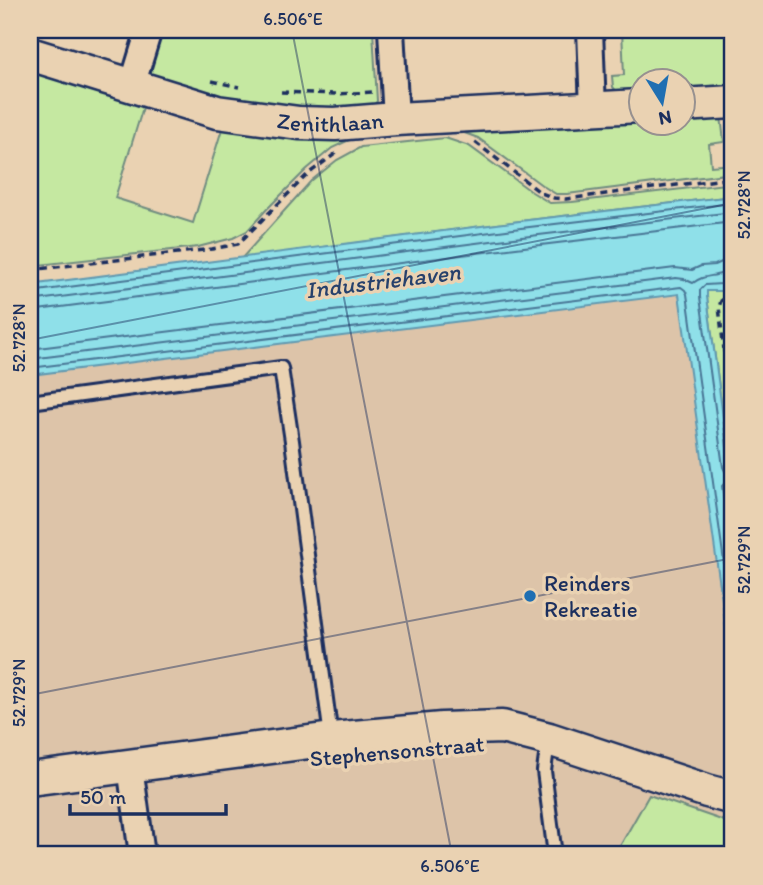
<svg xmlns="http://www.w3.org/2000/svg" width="763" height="885" font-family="Itim,sans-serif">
<rect width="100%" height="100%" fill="#ead2b2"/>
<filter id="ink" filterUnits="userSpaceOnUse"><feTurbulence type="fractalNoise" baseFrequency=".0143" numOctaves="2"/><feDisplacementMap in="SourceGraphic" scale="14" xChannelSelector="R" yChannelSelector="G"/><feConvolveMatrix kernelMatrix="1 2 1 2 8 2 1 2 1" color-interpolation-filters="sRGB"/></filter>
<g filter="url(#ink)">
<polygon fill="#ddc4a9" points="691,283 733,635 733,855 30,855 30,366"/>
<g fill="#c5e8a1" stroke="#708c80" stroke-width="2">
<polygon points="159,30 373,30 377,101 369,111 264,111 149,76 147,66"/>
<polygon points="622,30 631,30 641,34 733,32 733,88 683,90 682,80 640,80 640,92 618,93 613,87 612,76 624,75"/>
<polygon points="30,67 144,104 115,198 193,223 222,129 261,132 364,133 332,148 306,170 266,210 247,231 233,238 198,247 30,266"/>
<polygon points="721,116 724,142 709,144 711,166 733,164 733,173 567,194 556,194 543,186 478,138 459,131 640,120 640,122 682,122 683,118"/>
<polygon points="445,138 469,146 532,192 550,203 572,202 733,183 733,196 520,221 242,258 311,181 337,160 361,147"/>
<polygon points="733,283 733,493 707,297 707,291 726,291"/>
<polygon points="649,795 733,824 733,855 620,855 620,846"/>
</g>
<polygon fill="#8fe0e9" stroke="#6199b1" stroke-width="2" points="733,196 733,283 726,291 707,291 707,297 733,493 733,678 679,294 30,375 30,285 520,221"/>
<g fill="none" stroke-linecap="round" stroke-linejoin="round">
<g stroke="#497696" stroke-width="2">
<polyline points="733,279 728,280 722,284 705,285 700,290 700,297 723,467 726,473 733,474"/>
<polyline points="30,292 521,228 733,203"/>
<polyline points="30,301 522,237 733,212"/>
<polyline points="30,311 524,247 733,222"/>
<polyline points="30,349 675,268 692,270 701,266 715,265 724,261 733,260"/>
<path d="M30,359l646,-81 8,1 9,4c8,-6 13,-6 23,-8 6,-1 10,-4 17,-5"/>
<polyline points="30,368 681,287 685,290 687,294 733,627"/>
<polyline points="733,483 725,483 722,486 733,564"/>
</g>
<defs>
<g id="service">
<polyline points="30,402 281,368 292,441 331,737"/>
<polyline points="548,741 544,771 555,855"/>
</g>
<g id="minor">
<polyline points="391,30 396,119"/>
<polyline points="590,30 593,109"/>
<polyline points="132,86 149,30"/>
<polyline points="130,766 142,855"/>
</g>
<g id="tertiary">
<path id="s1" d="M30,54l187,58 82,11 36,1 61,-5 244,-13"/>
<polyline points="682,105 733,102"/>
<polyline points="30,779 332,739 442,729 502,727 549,739 707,791 733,798"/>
</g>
</defs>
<use href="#service" stroke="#1b2f5e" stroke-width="18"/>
<use href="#minor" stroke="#1b2f5e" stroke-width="30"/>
<use href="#tertiary" stroke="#1b2f5e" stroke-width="37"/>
<g stroke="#1b2f5e" stroke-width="3.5" stroke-dasharray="7 5" stroke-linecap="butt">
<polyline points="212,81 239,87"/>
<polyline points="281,92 337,94 372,92"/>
<polyline points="475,142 541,193 554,198 566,199 733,178"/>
<polyline points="30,270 212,249 238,244 308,174 339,151"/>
<polyline points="733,292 721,301 719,307 733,427"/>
</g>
<use href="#service" stroke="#ead2b2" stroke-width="12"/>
<use href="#minor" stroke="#ead2b2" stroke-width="24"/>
<use href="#tertiary" stroke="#ead2b2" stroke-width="32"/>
</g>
</g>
<path fill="none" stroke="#1b2f5e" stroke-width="2" stroke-opacity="0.45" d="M292,30l160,825M723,30l10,53M30,340l703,-137M30,695l703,-137"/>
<circle fill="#1f6fb2" stroke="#ead2b2" stroke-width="2.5" cx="530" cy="596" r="7"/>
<g text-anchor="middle" stroke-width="7" stroke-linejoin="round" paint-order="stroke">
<g font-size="23" fill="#1b2f5e" stroke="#ead2b2">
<text dy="8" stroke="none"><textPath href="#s1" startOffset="310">Zenithlaan</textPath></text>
<text transform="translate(397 751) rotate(-5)" y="8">Stephensonstraat</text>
</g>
<g font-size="23" fill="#1b2f5e" stroke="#ead2b2" text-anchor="start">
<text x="544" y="591">Reinders<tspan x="544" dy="26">Rekreatie</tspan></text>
</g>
<g font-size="24" font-style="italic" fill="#27416c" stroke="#ead2b2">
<text transform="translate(383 281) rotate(-7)" y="8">Industriehaven</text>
</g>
</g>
<rect width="763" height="885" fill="none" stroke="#ead2b2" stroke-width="77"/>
<g transform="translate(662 102) rotate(169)"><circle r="33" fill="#ead2b2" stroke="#979190" stroke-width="2"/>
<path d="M0-5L12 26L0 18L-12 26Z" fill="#1f6fb2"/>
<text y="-10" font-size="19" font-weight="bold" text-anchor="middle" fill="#1b2f5e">N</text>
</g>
<path d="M70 804v10h156v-10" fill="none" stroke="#1b2f5e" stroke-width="3.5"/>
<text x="80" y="804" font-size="21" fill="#1b2f5e" stroke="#ead2b2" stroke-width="5" paint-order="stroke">50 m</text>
<rect x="38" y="38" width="686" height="808" fill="none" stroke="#1b2f5e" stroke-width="2.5"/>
<g font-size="18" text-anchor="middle" fill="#1b2f5e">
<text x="293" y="25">6.506°E</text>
<text transform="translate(744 205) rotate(-90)" y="6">52.728°N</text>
<text transform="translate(19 338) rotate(-90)" y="6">52.728°N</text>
<text transform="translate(744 560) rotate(-90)" y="6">52.729°N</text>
<text transform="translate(19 693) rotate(-90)" y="6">52.729°N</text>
<text x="450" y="872">6.506°E</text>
</g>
</svg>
